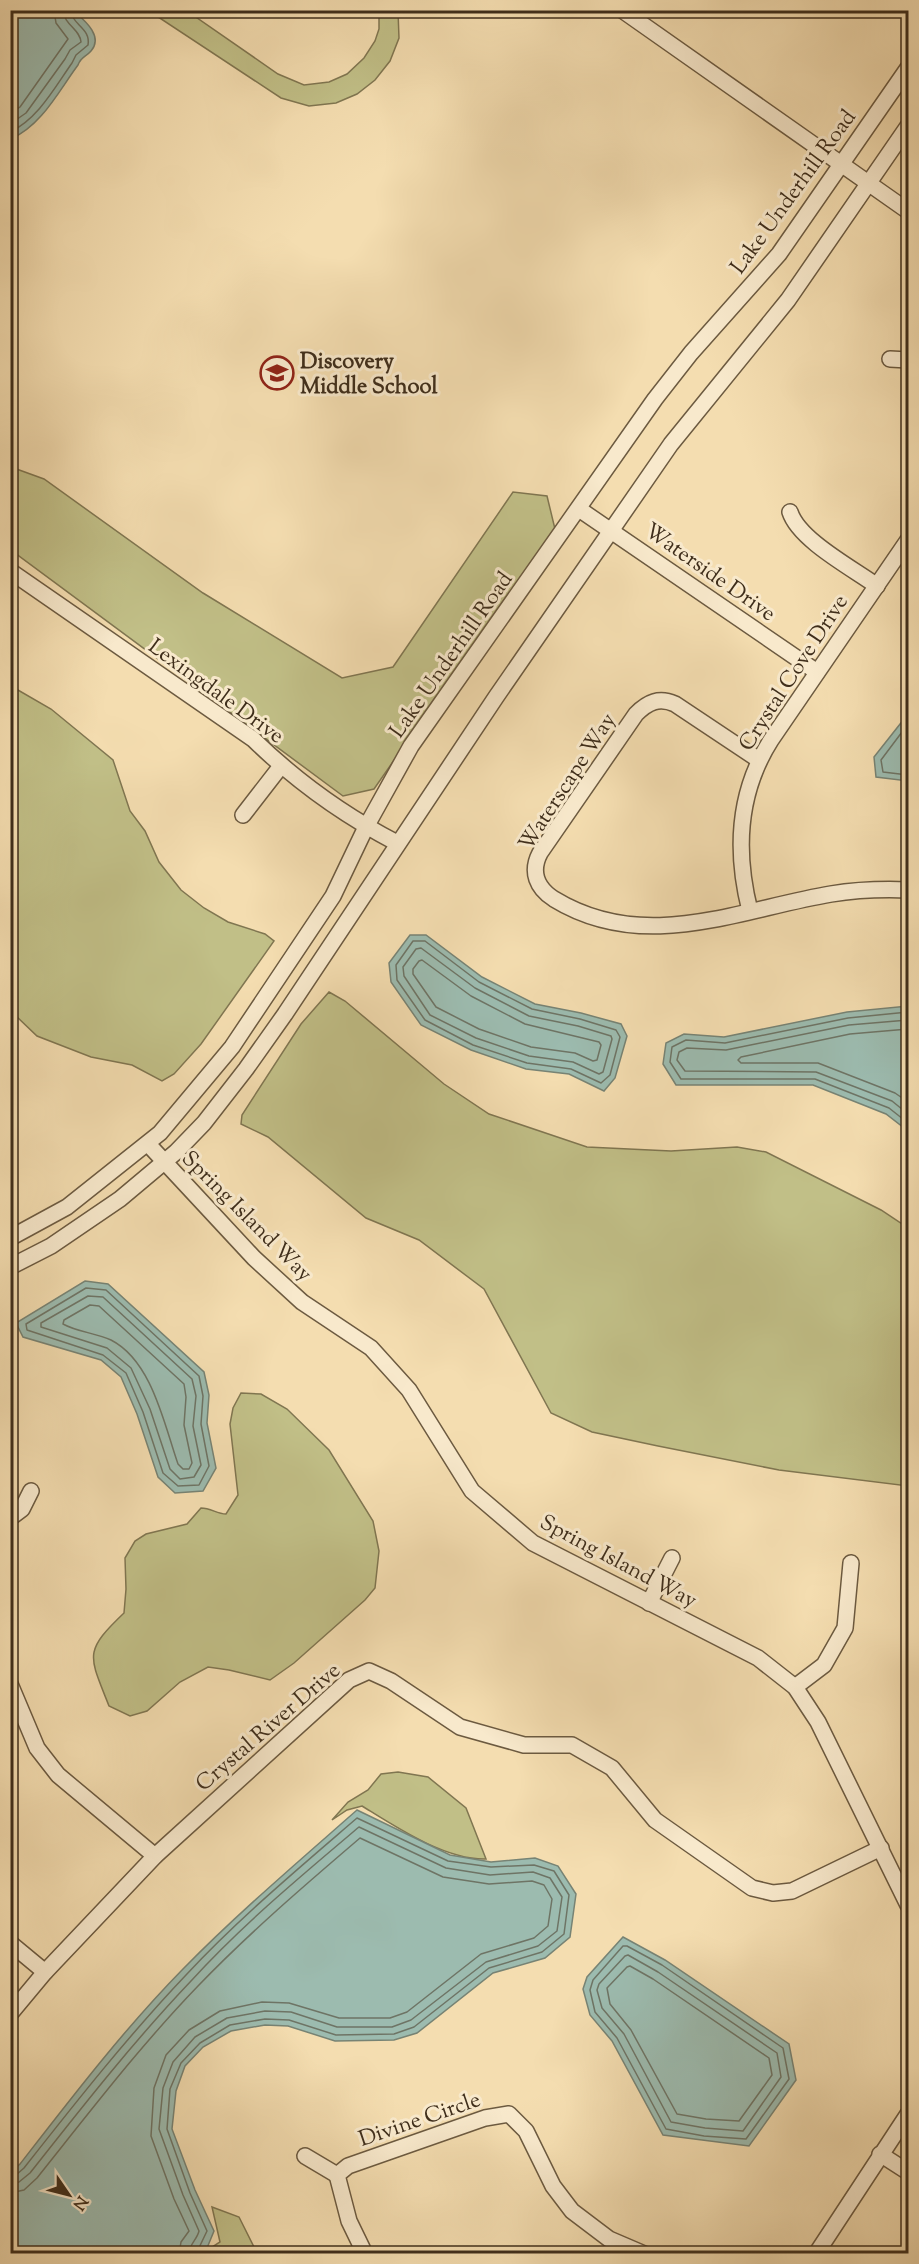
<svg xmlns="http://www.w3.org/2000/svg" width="919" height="2264" font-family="'Sorts Mill Goudy',serif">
<rect width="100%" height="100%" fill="#f4ddb0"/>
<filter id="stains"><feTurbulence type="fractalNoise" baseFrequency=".00333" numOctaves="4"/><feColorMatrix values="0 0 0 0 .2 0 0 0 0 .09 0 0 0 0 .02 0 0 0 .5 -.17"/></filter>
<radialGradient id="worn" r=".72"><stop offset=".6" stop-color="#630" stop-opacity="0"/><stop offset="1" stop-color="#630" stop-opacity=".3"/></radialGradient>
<g fill="#c1bf87" stroke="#807651" stroke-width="1.5">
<polygon points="149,11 187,11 278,74 304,85 329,82 347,74 364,58 375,41 379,29 379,11 398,11 399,38 390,61 375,80 357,94 336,103 309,106 281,98"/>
<polygon points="11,467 44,479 203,593 342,678 393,667 513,492 547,496 555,529 374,789 343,796 11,550"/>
<polygon points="11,686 51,709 113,760 130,811 145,831 159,862 181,890 204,908 228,922 265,934 274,941 201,1044 174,1074 162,1081 132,1065 91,1057 37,1036 15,1015 10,1000"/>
<polygon points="329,992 345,1001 444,1084 489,1114 587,1147 671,1151 737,1147 766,1152 881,1210 908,1228 908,1486 779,1470 658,1446 592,1432 551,1413 484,1289 419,1240 366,1218 268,1137 241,1124 242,1115 301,1024"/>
<path d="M241,1393l20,1 26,15 42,41 44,71 6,30 -4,37 -10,12 -71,63 -24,17 -41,-10 -21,-3 -28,15 -33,29 -17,5 -21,-10c-20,-51 -26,-54 15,-93l2,-24 -1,-31 10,-17 11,-7 41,-10 14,-16c10,0 16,6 25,6l12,-19 -8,-71 3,-16z"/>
<path d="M398,1772l30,5 38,31 20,51c-41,1 -90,-32 -124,-53l-15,4 -15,10 16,-18 20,-12 13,-16z"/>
<polygon points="212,2207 239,2217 257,2253 203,2253 220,2242"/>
</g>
<g fill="#9cbbaf" stroke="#778374" stroke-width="1.5">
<path d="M10,11h64c10,9 30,25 17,40 -5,6 -10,5 -13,14 -20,27 -36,60 -67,74z"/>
<polygon points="908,714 908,781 876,777 874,757"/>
<polygon points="410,935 426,935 482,977 535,1004 581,1013 621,1024 627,1036 615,1078 604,1091 569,1074 526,1069 471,1050 421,1025 391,982 389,963"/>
<polygon points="908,1006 908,1131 886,1114 813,1085 676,1085 663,1064 666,1043 684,1034 724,1037 847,1012"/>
<polygon points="85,1281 108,1284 204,1372 209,1395 207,1423 216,1468 203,1491 175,1493 158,1477 137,1414 121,1377 101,1360 23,1337 16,1323"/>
<path d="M357,1810l93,45 41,7 44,-4 23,8 18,28 -6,43 -25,21 -52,15 -76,60 -23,7 -59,1 -47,-15 -23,-1 -34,6 -28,16 -18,19 -9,25 -4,38 23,61 19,41 -7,17 -8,5h-188v-81l9,-8c52,-67 104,-135 163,-195 55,-56 115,-107 174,-159z"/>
<polygon points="623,1937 665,1960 789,2044 796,2080 749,2146 663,2135 612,2041 590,2015 583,1989 587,1977"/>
</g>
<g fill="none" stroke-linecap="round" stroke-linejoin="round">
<g stroke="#6e7465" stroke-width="1.5">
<polyline points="10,114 20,107 68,39 56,23 54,10"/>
<path d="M10,124l16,-11 39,-54 5,-9 11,-8c-1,-13 -17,-17 -18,-32"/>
<path d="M10,132c28,-13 45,-45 62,-69l4,-8 12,-10c3,-17 -16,-20 -18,-35"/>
<polyline points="908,724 881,760 883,772 908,775"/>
<polygon points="413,941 425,941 479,982 532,1009 580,1019 616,1030 620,1037 610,1075 601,1083 571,1069 527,1063 473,1045 425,1020 397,980 396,965"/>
<polygon points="421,948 475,988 529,1016 578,1026 611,1036 612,1039 603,1072 599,1074 573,1062 529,1056 476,1038 430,1015 404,976 403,967 416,949"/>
<polygon points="422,960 471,996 525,1024 599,1042 601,1045 597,1060 593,1061 575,1053 531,1047 479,1029 436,1007 413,974 413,969 419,961"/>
<polyline points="908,1012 848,1018 725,1043 686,1040 672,1047 670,1062 681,1079 815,1079 889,1108 908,1123"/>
<polyline points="908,1020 849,1025 726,1050 687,1048 679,1052 677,1060 685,1071 816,1072 892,1101 908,1114"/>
<polyline points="908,1029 850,1034 741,1057 738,1060 741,1063 818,1063 895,1093 908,1102"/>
<polygon points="86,1288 106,1290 199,1376 203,1396 201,1424 209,1466 199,1485 178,1486 163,1473 143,1412 126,1373 103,1355 27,1330 26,1324"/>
<polygon points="88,1296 103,1297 192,1379 196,1396 193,1426 201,1465 194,1477 180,1479 170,1469 150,1409 131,1368 107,1348 41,1327 41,1323"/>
<path d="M90,1305l9,1 85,78 2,13 -2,28 8,38 -3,6h-6l-5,-5c-14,-40 -26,-103 -67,-124 -15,-7 -34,-8 -48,-16l1,-4z"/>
<polygon points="623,1946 627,1946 662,1965 783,2048 789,2079 746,2139 704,2136 666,2129 617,2038 595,2012 590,1990 593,1980"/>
<polygon points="628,1955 658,1972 777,2053 781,2077 743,2131 705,2128 671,2122 624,2034 602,2008 597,1990 599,1984 625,1956"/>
<polygon points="630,1966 653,1979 769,2058 772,2075 739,2121 706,2119 677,2114 631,2030 610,2004 607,1988 627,1967"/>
<path d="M10,2176l6,-1 8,-7c52,-66 104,-132 162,-193 52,-56 113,-107 171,-157l91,43 43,6 43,-2 20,6 15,24 -5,39 -22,18 -53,16 -75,59 -20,7 -58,1 -47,-15 -24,-1 -35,6 -30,18 -19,20 -11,26 -3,40 23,64 17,38 -11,23"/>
<path d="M10,2184l9,-2 11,-9c52,-66 103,-131 161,-192 51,-56 110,-105 168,-154l87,41 44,7 43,-3 17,6 12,19 -5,34 -19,15 -52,16 -75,58 -19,7h-55l-46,-15 -26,-1 -38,7 -32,19 -22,25 -10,26 -4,41 24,66 16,36c-2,9 -10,13 -10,23"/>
<path d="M10,2193l14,-3 13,-12c52,-65 103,-132 161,-192 51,-53 107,-101 162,-148l83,39 46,7 43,-3 12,4 8,14 -4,27 -14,12 -53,16 -74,58 -17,6h-51l-50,-15 -27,-1 -42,9 -31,19 -23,25 -12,33 -3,48 23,63 15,32 -8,11 -2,12"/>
</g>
<defs>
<g id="minor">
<polyline points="622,10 908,211"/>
<polyline points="890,359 908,360"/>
<polyline points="579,509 817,672"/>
<path d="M790,512c9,28 62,56 87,74"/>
<path d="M10,571l243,168c42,41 92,77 144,104"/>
<path d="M759,760l-84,-56c-16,-7 -27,-2 -39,10l-96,139c-10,19 -3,35 14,46 90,55 183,11 277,-5 25,-4 52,-5 77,-4"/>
<polyline points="243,815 281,766"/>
<path d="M750,911c-15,-59 -12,-119 21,-171l137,-200"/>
<polyline points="148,1144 254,1258 302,1302 371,1348 409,1390 472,1491 533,1543 758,1658 795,1687 818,1722 908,1905"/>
<polyline points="10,1238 67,1207 160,1133 232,1047 333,896 366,827 411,746 655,399 691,353 779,254 908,68"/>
<polyline points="10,1267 51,1246 120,1199 176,1152 204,1123 246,1069 285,1014 496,697 671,444 788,300 908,126"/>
<polyline points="10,1518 22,1509 31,1491"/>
<polyline points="649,1603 672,1558"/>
<polyline points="10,1684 37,1748 58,1775 155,1856"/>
<polyline points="795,1687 824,1665 845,1628 851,1563"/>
<polyline points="10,1943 45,1972"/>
<polyline points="10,2014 45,1972 155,1856 349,1680 369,1671 391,1681 460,1727 524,1745 572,1745 612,1768 655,1820 752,1888 773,1893 792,1891 881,1848"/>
<polyline points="880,2154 908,2172"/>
<polyline points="305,2156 337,2175"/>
<polyline points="365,2254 349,2221 337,2175 348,2166 485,2118 509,2114 526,2131 553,2186 572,2211 609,2239 644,2254"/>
<polyline points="816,2254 908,2114"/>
</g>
</defs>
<use href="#minor" stroke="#6c5a40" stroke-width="18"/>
<use href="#minor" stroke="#f8e9cc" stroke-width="15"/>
</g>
<defs>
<symbol id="school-ring" viewBox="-11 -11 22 22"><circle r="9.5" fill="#f8e9cc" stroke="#8f2418" stroke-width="1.5"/><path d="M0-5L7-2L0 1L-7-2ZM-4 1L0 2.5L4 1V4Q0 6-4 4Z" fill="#8f2418"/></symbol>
</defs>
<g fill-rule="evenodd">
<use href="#school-ring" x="258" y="354" width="38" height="38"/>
</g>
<g text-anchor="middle" stroke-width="6" stroke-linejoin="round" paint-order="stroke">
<g font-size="22" fill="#3f2e1b" stroke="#f8e9cc">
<text transform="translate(792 191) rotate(-54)" y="8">Lake Underhill Road</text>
<text transform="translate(711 571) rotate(35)" y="8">Waterside Drive</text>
<text transform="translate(450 654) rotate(-55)" y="8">Lake Underhill Road</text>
<text transform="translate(792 672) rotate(-57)" y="8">Crystal Cove Drive</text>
<text transform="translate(217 690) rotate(36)" y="8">Lexingdale Drive</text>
<text transform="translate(566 781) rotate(-57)" y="8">Waterscape Way</text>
<text transform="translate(248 1215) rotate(45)" y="8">Spring Island Way</text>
<text transform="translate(619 1560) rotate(28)" y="8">Spring Island Way</text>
<text transform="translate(267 1726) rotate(-41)" y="8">Crystal River Drive</text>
<text transform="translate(419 2118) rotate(-19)" y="8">Divine Circle</text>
</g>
<g font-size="22" font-weight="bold" fill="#3f2e1b" stroke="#f8e9cc" text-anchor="start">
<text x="300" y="368">Discovery<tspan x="300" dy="25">Middle School</tspan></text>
</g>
</g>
<rect width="919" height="2264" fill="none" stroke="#f4ddb0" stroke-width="36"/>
<rect x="12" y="12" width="895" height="2240" fill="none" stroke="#3f2e1b" stroke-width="3"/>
<rect x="18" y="18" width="883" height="2228" fill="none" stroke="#3f2e1b" stroke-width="1.5"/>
<g transform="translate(69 2195) rotate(125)" stroke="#f8e9cc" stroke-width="4.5" paint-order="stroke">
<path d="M0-4.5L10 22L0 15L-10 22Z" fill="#3f2e1b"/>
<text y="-9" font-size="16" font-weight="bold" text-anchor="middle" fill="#3f2e1b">N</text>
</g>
<rect width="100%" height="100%" filter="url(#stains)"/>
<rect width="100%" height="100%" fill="url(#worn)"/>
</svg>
